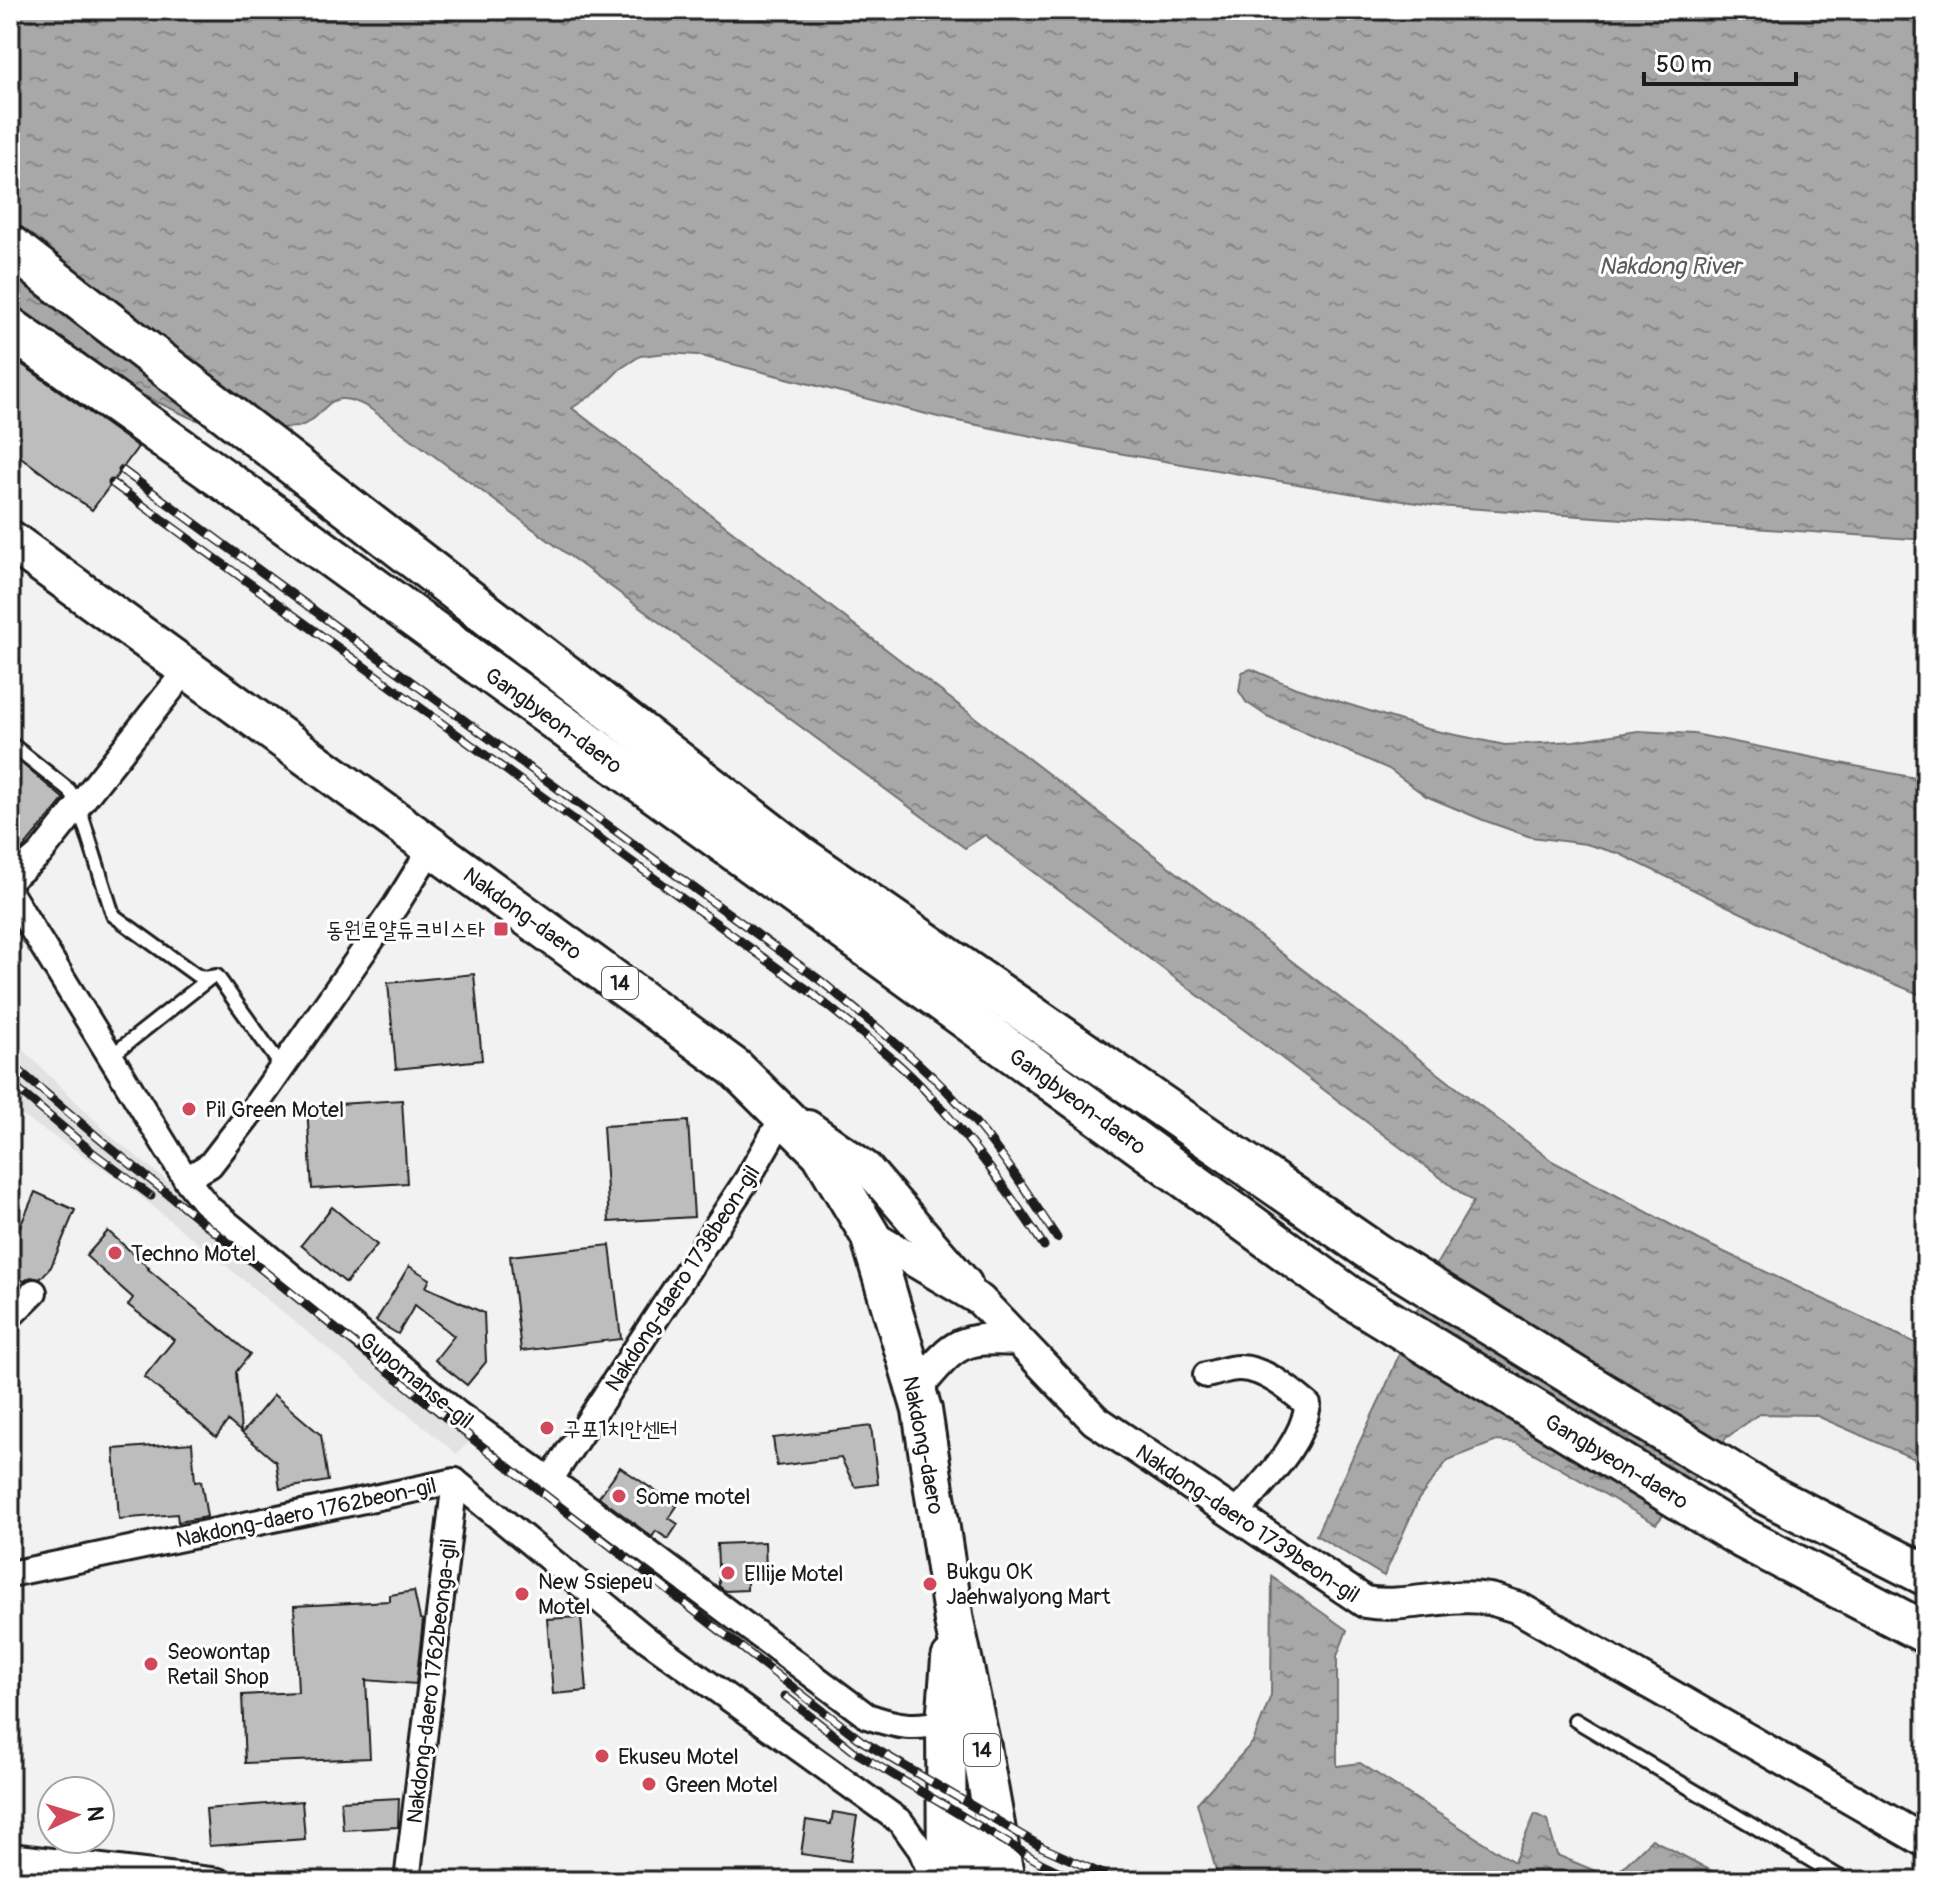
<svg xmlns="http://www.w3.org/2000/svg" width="1936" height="1891" font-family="Pangolin,'Poor Story',sans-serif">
<defs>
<pattern id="water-ripples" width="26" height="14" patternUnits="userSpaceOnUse" patternTransform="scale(2)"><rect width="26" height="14" fill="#a8a8a8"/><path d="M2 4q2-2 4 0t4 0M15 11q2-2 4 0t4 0" fill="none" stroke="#888"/></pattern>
</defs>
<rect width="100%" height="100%" fill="#f2f2f2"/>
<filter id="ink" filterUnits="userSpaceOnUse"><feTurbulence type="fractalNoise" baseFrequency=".0125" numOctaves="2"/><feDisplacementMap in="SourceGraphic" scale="16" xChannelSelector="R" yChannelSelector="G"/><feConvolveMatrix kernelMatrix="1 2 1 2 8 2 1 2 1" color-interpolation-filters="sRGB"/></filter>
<g filter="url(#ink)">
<polygon fill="#e2e2e2" points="10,1037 112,1137 481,1430 457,1454 118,1178 10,1108"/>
<g fill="url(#water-ripples)" stroke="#707070" stroke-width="2">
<path d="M10,10h1916v530l-489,-34 -88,-13 -254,-44 -157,-32 -241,-62 -30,-2 -27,3 -20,13 -23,23 -25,16 980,753 149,80 225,107v116l-111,-49 -56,-1 -33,24 -70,86 -140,-81 -19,-2 -49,19 -30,40 -34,76 -68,-41 70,-149 50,-121 37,-63 -488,-367 -20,13 -597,-441c-45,-23 -37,9 -70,20l-64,4 -43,-13 -110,-52 -71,-44z"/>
<polygon points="1251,669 1296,688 1427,729 1505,745 1574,741 1638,731 1694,734 1926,780 1926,997 1842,962 1620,854 1586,844 1531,837 1483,820 1426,796 1389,769 1267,716 1246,702 1239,691 1242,672"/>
<polygon points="1272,1577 1347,1630 1337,1656 1337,1766 1360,1763 1514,1862 1535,1814 1547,1820 1557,1855 1612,1878 1652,1839 1730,1881 1219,1881 1197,1803 1253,1742 1271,1695"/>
</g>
<g fill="#bdbdbd" stroke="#1c1c1c" stroke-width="2">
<polygon points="10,356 138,447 92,510 10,449"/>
<polygon points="15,758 64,799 22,850 10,848 10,764"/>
<polygon points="474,974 482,1060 396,1069 388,983"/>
<polygon points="402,1100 407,1183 312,1189 307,1106"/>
<polygon points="688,1121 694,1217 609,1222 603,1126"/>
<polygon points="35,1192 75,1210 51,1267 40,1279 31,1277 24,1281 10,1275 10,1250"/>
<polygon points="332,1207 377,1245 346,1283 301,1245"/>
<polygon points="108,1231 149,1268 148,1269 250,1354 236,1372 241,1432 228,1421 216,1437 144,1377 174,1340 128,1305 133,1298 86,1256"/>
<polygon points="610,1245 621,1339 521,1351 510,1256"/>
<polygon points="409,1266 430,1279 426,1287 484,1313 486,1362 467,1385 435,1360 454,1336 415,1305 398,1334 376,1321"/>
<polygon points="274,1395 321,1435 328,1481 280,1489 276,1462 242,1433"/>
<polygon points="871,1426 878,1484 855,1487 841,1458 777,1466 773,1438"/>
<polygon points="192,1443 195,1482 201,1481 207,1517 178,1522 177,1514 119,1519 114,1449"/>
<polygon points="620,1467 677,1506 669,1518 678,1524 668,1539 656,1531 652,1537 599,1497"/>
<polygon points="765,1542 766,1571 747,1572 747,1590 725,1591 719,1586 717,1544"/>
<polygon points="414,1591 420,1619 423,1620 416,1684 366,1680 370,1758 245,1763 242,1695 298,1692 294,1606 390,1601 390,1595"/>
<polygon points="581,1617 587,1691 553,1694 547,1619"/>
<polygon points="399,1798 398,1827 343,1830 341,1801"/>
<polygon points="302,1801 305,1839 209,1846 206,1809"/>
<polygon points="833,1812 857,1816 850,1861 801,1854 806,1820 831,1824"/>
</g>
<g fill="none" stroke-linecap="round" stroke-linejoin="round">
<defs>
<g id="service">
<polyline points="10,743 69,790 78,804 113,915 196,975 205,978 217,976 282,1067"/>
<polyline points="111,1056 210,978"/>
<polyline points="1575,1720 1846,1881"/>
</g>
<g id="minor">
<polyline points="10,880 40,854 188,668"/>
<path d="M10,893l176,286 23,29 249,206 124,89 285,213c31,11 47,13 79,6"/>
<polyline points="186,1179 210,1165 251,1112 396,905 432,847"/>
<polyline points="10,1316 34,1292"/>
<path d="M1206,1375c11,-2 22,-7 33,-7 25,0 50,21 69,37 -7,43 -45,76 -72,109"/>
<polyline points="550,1480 748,1178 784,1115"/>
<polyline points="10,1574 455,1481 648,1640 901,1822 921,1850 934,1881"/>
<polyline points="10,1856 218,1881"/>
<polyline points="407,1881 455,1481"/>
</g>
<g id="tertiary">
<polyline points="808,1126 866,1167 966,1283"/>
<path d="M870,1235l110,65 115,120 270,182c41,7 83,-10 124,-3 10,2 20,6 30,9l407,234"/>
<path d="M916,1389c38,-44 41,-53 102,-49"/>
<polyline points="957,1810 973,1881"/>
</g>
<g id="primary">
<polyline points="10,540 735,1068 821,1153 870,1235 922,1410 954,1621 981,1747 1005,1881"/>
<polyline points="947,1881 946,1722 951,1659"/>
</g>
<g id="trunk">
<polyline points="10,246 801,857 1379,1256 1766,1494 1926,1575"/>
<polyline points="10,328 268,511 1348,1296 1743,1538 1926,1633"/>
</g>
</defs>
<use href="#service" stroke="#1c1c1c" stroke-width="18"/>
<use href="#minor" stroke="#1c1c1c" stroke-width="30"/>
<use href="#tertiary" stroke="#1c1c1c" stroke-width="36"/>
<use href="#primary" stroke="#1c1c1c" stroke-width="44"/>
<use href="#trunk" stroke="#1c1c1c" stroke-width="46"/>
<use href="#service" stroke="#fff" stroke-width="12"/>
<use href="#minor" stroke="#fff" stroke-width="24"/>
<use href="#tertiary" stroke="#fff" stroke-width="30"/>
<use href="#primary" stroke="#fff" stroke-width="38"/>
<use href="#trunk" stroke="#fff" stroke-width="40"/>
<defs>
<g id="rail">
<path d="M122,470l699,511c54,45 110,88 154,141 31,37 56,76 82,116"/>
<path d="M112,483l700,510c36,30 76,59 108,92 48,50 87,104 124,161"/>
<polyline points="10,1063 102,1141 478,1443 862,1741 1042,1847 1118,1881"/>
<polyline points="10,1083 92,1152 151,1196"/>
<polyline points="785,1696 855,1752 1041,1863 1079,1881"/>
</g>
</defs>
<use href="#rail" stroke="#1c1c1c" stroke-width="9"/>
<use href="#rail" stroke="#fff" stroke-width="6" stroke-dasharray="18" stroke-linecap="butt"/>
</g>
</g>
<g fill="#d1495b" stroke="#fff" stroke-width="3">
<rect x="493" y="921" width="16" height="16" rx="4"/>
<circle cx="189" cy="1109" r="8"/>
<circle cx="115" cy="1253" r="8"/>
<circle cx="547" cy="1428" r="8"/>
<circle cx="619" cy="1496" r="8"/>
<circle cx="728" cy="1573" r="8"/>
<circle cx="930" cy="1584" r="8"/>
<circle cx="522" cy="1594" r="8"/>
<circle cx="151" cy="1664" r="8"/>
<circle cx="602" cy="1756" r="8"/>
<circle cx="649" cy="1784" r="8"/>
</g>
<g text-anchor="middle" stroke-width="6" stroke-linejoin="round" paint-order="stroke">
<g fill="#fff" stroke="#606060" stroke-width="2">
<rect x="602" y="967" width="36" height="32" rx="6"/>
<rect x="964" y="1734" width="36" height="32" rx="6"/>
</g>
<g font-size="20" font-weight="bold" fill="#1c1c1c">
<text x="620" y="990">14</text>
<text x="982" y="1757">14</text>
</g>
<g font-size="22" fill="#1c1c1c" stroke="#fff">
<text transform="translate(554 720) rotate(36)" y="8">Gangbyeon-daero</text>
<text transform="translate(523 913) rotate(36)" y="8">Nakdong-daero</text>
<text transform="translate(1078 1101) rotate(36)" y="8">Gangbyeon-daero</text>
<text transform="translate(682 1278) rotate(-57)" y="8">Nakdong-daero 1738beon-gil</text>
<text transform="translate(417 1380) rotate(39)" y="8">Gupomanse-gil</text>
<text transform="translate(924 1445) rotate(79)" y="8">Nakdong-daero</text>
<text transform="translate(1617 1461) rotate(31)" y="8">Gangbyeon-daero</text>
<text transform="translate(306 1512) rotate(-12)" y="8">Nakdong-daero 1762beon-gil</text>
<text transform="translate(1248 1523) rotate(34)" y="8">Nakdong-daero 1739beon-gil</text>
<text transform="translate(431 1681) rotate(-83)" y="8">Nakdong-daero 1762beonga-gil</text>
</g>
<g font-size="22" fill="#1c1c1c" stroke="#fff" text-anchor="start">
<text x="485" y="937" text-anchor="end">동원로얄듀크비스타</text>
<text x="205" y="1117">Pil Green Motel</text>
<text x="131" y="1261">Techno Motel</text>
<text x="563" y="1436">구포1치안센터</text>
<text x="635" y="1504">Some motel</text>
<text x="946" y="1579">Bukgu OK<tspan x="946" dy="25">Jaehwalyong Mart</tspan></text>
<text x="744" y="1581">Ellije Motel</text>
<text x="538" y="1589">New Ssiepeu<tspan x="538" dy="25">Motel</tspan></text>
<text x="167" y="1659">Seowontap<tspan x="167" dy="25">Retail Shop</tspan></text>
<text x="618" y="1764">Ekuseu Motel</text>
<text x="665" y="1792">Green Motel</text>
</g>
<g font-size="24" font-style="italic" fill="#5b5b5b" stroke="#fff">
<text x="1670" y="274">Nakdong River</text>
</g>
</g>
<rect width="1936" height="1891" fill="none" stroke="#fff" stroke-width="40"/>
<rect x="20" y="20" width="1896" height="1851" fill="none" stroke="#1c1c1c" stroke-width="3" filter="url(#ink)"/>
<g transform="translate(76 1815) rotate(86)"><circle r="38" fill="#ffffff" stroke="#a4a4a4" stroke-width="2"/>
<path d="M0-6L14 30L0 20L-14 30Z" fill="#d1495b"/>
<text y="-12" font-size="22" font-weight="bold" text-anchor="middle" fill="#1c1c1c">N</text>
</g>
<path d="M1644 72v12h152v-12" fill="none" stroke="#1c1c1c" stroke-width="4"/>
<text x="1656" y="72" font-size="24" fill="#1c1c1c" stroke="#ffffff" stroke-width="6" paint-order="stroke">50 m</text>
</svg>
